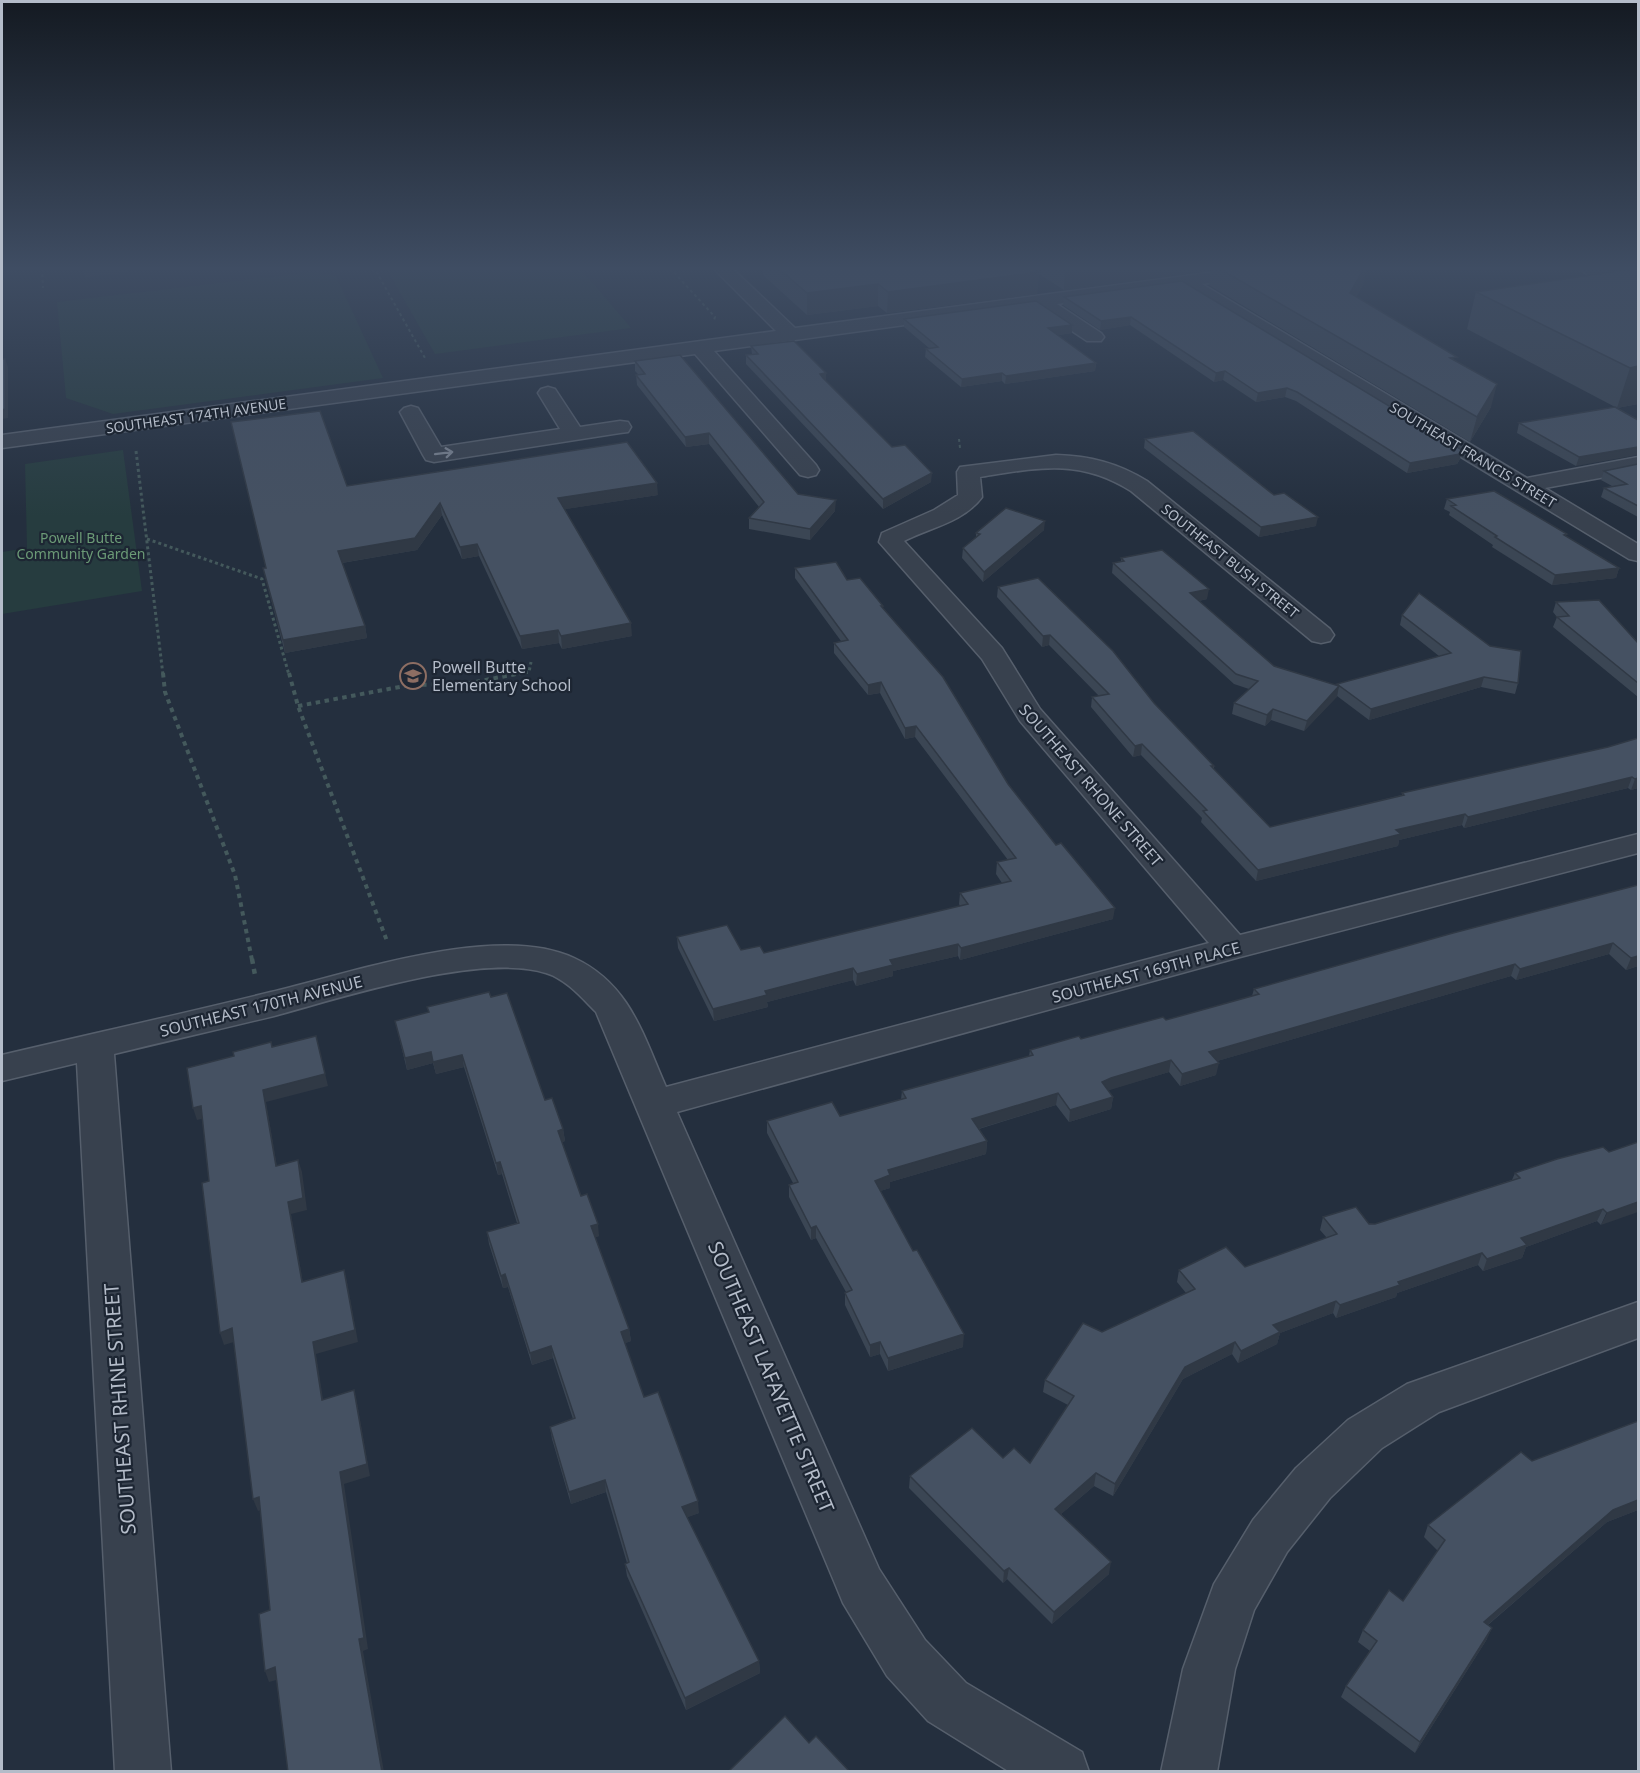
<svg xmlns="http://www.w3.org/2000/svg" width="1640" height="1773" font-family="'Noto Sans',sans-serif">
<rect width="100%" height="100%" fill="#242f3e"/>
<g fill="#263c3f">
<polygon points="386,268 580,268 631,328 435,354"/>
<polygon points="313,272 336,276 383,378 113,414 66,398 57,302"/>
<polygon points="123,450 142,591 2,614 2,552 27,548 25,464"/>
</g>
<g fill="none" stroke-linecap="round" stroke-linejoin="round">
<defs>
<g id="minor">
<polygon points="713,268 732,268 795,328 1245,268 1291,268 1288,272 1282,273 1202,284 1527,478 1638,457 1638,471 1545,488 1638,544 1638,561 1629,559 1181,287 1057,304 1101,333 1104,337 1101,341 1087,341 1036,307 714,351 816,465 819,470 816,475 808,477 800,475 695,354 2,448 2,435 776,331"/>
<path d="M1580,268h21l17,11 -3,4c-12,3 -27,-6 -35,-15z"/>
<polygon points="548,387 555,389 580,427 620,421 628,422 631,427 628,432 620,433 434,462 426,460 423,455 400,412 404,408 411,406 418,408 441,447 560,429 538,393 541,389"/>
<path d="M1056,455c34,1 62,8 91,26l183,148 4,6 -4,6 -9,2 -9,-2 -181,-150c-52,-33 -94,-23 -151,-14l2,20c-18,25 -53,31 -78,44l98,107 38,61 200,226 398,-101v19l-398,104 -563,155 202,457 46,71 41,43 116,69 7,20h-79l-82,-51 -41,-45 -44,-73 -7,-17 -240,-574c-14,-14 -30,-33 -50,-39 -65,-21 -205,25 -272,43 -53,13 -107,25 -160,38l57,718h-56l-38,-709 -75,18v-26c89,-21 180,-41 269,-63 81,-19 225,-70 303,-34 56,26 69,77 92,129l543,-144 -189,-222 -38,-62 -103,-117 3,-9 52,-23 24,-15 -1,-23 3,-5z"/>
<polygon points="1638,1302 1638,1338 1439,1412 1382,1448 1330,1498 1287,1552 1254,1610 1235,1669 1217,1772 1161,1772 1183,1669 1214,1584 1253,1520 1296,1468 1348,1420 1407,1384"/>
</g>
</defs>
<use href="#minor" stroke="#565f6c" stroke-width="3"/>
<g stroke="#44595c" stroke-width="2" stroke-dasharray="3 3" stroke-linecap="butt">
<polyline points="42,268 43,288"/>
<polyline points="365,268 376,271 425,358"/>
<polyline points="670,268 715,317 714,320"/>
<polyline points="959,439 960,448"/>
</g>
<g stroke="#44595c" stroke-width="3" stroke-dasharray="3 3" stroke-linecap="butt">
<polyline points="136,451 163,675"/>
<polyline points="147,539 262,579 289,675"/>
<polyline points="513,675 529,672 531,662"/>
</g>
<g stroke="#44595c" stroke-width="4" stroke-dasharray="4.5 4.5" stroke-linecap="butt">
<polyline points="163,673 165,692 235,875 252,960"/>
<polyline points="289,673 298,706 387,941"/>
<polyline points="298,706 410,685 465,684 521,673"/>
</g>
<polyline stroke="#44595c" stroke-width="4.5" stroke-dasharray="5 5" stroke-linecap="butt" points="252,959 255,975"/>
<use href="#minor" fill="#38414e" fill-rule="evenodd"/>
</g>
<g fill="#3b4654">
<polygon points="763,268 1366,268 1363,285 1356,297 1456,361 1491,407 1470,442 1209,285 1211,270 1064,290 1039,274 1037,294 887,313 878,306 807,315 763,275"/>
<polygon points="1638,268 1638,404 1617,408 1467,329 1476,292"/>
<polygon points="1182,281 1460,459 1457,464 1407,473 1296,401 1285,397 1256,402 1223,380 1214,382 1130,325 1100,330 1063,305 1064,297"/>
<polygon points="904,319 1072,333 1058,335 1096,363 1095,371 1005,384 1002,381 961,387 925,357 926,349 929,348 904,327"/>
<polygon points="751,346 826,381 892,447 931,482 883,509 746,364 746,355 752,354"/>
<polygon points="635,361 798,494 835,511 810,540 749,529 749,518 759,507 709,444 686,447 637,385 636,375 638,374 635,371"/>
<polygon points="1638,420 1576,466 1517,433 1519,423"/>
<polygon points="1145,439 1274,495 1316,526 1259,537 1144,448"/>
<polygon points="1638,464 1638,517 1601,497 1604,488 1612,486 1601,480 1604,471"/>
<polygon points="347,486 658,495 565,509 632,636 562,649 559,643 522,649 479,556 462,559 442,515 417,550 342,563 365,626 367,638 285,653 263,568 266,568"/>
<polygon points="1447,499 1566,537 1619,568 1616,578 1552,585 1492,547 1493,545 1449,515 1450,512 1444,509"/>
<polygon points="1044,530 983,582 962,558 963,548 976,538 976,533"/>
<polygon points="1121,558 1207,599 1199,601 1274,666 1336,685 1337,684 1439,656 1400,625 1402,615 1518,683 1515,694 1481,687 1369,720 1337,696 1304,731 1271,720 1265,726 1232,714 1234,703 1249,689 1234,684 1112,573 1113,563 1121,561"/>
<polygon points="795,568 847,580 883,606 882,609 1008,784 1113,919 960,960 958,956 893,971 893,976 856,986 853,980 767,1002 768,1007 714,1021 678,948 677,937 741,950 764,953 960,906 959,904 960,893 1002,883 996,874 997,862 1008,860 915,737 905,739 880,693 868,695 834,653 834,643 841,641 795,578"/>
<polygon points="998,587 1154,703 1214,766 1214,769 1270,827 1402,795 1402,793 1608,747 1638,738 1638,788 1631,790 1628,788 1464,828 1462,825 1399,840 1398,846 1256,881 1201,822 1202,818 1141,755 1133,757 1091,707 1092,697 1099,696 1049,645 1042,647 997,597"/>
<polygon points="1556,602 1638,643 1638,697 1553,627 1557,617 1553,612"/>
<polygon points="1638,885 1638,966 1626,970 1609,954 1516,980 1511,976 1217,1061 1216,1075 1180,1086 1169,1072 1108,1090 1113,1097 1111,1109 1069,1122 1056,1105 979,1129 987,1141 986,1154 890,1182 890,1188 880,1191 963,1347 888,1371 880,1354 870,1357 845,1305 845,1293 846,1292 816,1238 811,1240 789,1197 789,1185 793,1183 767,1133 767,1121 840,1116 901,1099 902,1091 1029,1056 1030,1050 1166,1020 1252,996 1254,989"/>
<polygon points="395,1021 545,1100 563,1129 565,1141 562,1142 581,1196 599,1236 595,1237 629,1329 631,1341 625,1343 644,1397 699,1513 687,1517 759,1661 760,1673 686,1710 627,1576 625,1564 627,1563 606,1492 571,1504 552,1439 550,1427 573,1419 553,1358 532,1365 508,1287 503,1288 489,1244 487,1232 517,1223 502,1174 498,1175 464,1067 436,1074 433,1063 407,1070"/>
<polygon points="1638,1142 1601,1225 1597,1221 1526,1247 1522,1258 1483,1271 1478,1265 1397,1293 1396,1297 1336,1318 1333,1313 1280,1333 1277,1344 1238,1363 1232,1354 1183,1379 1113,1496 1094,1486 1061,1514 1109,1574 1052,1624 1007,1579 1003,1583 909,1488 910,1476 1003,1458 1030,1463 1068,1405 1043,1392 1045,1380 1102,1332 1186,1293 1177,1282 1179,1270 1245,1267 1327,1238 1320,1230 1323,1217 1375,1224 1512,1180 1515,1173 1609,1152"/>
<polygon points="1638,1421 1638,1510 1607,1522 1488,1625 1487,1639 1415,1753 1341,1697 1346,1686 1370,1651 1358,1642 1363,1630 1403,1601 1438,1551 1424,1537 1428,1525 1532,1461"/>
</g>
<g fill="#303945">
<polygon points="82,268 126,268 127,273 85,277"/>
<polygon points="1065,268 1211,268 1211,270 1064,290"/>
<polygon points="1364,268 1366,268 1363,285 1345,315 1350,293"/>
<polygon points="1039,272 1037,294 887,313 888,292"/>
<polygon points="878,284 878,306 807,315 807,293"/>
<polygon points="1131,317 1130,325 1100,330 1101,321"/>
<polygon points="1072,325 1072,333 1048,337 1048,328"/>
<polygon points="5,359 8,367 8,418 2,419"/>
<polygon points="1096,363 1095,371 1005,384 1006,376"/>
<polygon points="1638,366 1638,404 1617,408 1630,368"/>
<polygon points="1225,371 1223,380 1214,382 1216,373"/>
<polygon points="826,373 826,382 820,374"/>
<polygon points="1002,373 1002,381 961,387 962,379"/>
<polygon points="1497,384 1491,407 1470,442 1477,417"/>
<polygon points="1287,388 1285,397 1256,402 1258,393"/>
<polygon points="709,433 709,444 686,447 685,437"/>
<polygon points="1638,447 1638,455 1576,466 1579,457"/>
<polygon points="1462,450 1460,459 1457,464 1407,473 1410,463"/>
<polygon points="932,473 931,482 883,509 883,499"/>
<polygon points="657,483 658,495 560,510 558,498"/>
<polygon points="836,500 835,511 810,540 810,529"/>
<polygon points="440,503 442,515 417,550 341,563 338,551"/>
<polygon points="1318,517 1316,526 1259,537 1261,527"/>
<polygon points="1045,521 1044,530 983,582 984,572"/>
<polygon points="477,544 479,556 462,559 460,547"/>
<polygon points="1619,568 1616,578 1552,585 1555,575"/>
<polygon points="1209,589 1207,599 1189,603 1190,593"/>
<polygon points="631,623 632,636 562,649 561,636"/>
<polygon points="365,626 367,638 285,653 283,640"/>
<polygon points="558,630 559,643 522,649 520,636"/>
<polygon points="1050,635 1049,645 1042,647 1043,636"/>
<polygon points="1484,677 1481,687 1369,720 1371,709"/>
<polygon points="881,682 880,693 868,695 868,685"/>
<polygon points="1339,686 1337,697 1304,731 1307,721"/>
<polygon points="1273,709 1271,720 1265,726 1267,715"/>
<polygon points="916,726 915,737 905,739 905,728"/>
<polygon points="1142,744 1141,755 1133,757 1135,746"/>
<polygon points="1632,777 1628,788 1464,828 1468,817"/>
<polygon points="1638,778 1638,788 1631,790 1635,779"/>
<polygon points="1465,814 1462,825 1399,840 1398,846 1256,881 1258,870 1396,830"/>
<polygon points="1115,908 1113,919 960,960 961,948"/>
<polygon points="1613,943 1609,954 1516,980 1520,969"/>
<polygon points="958,944 958,956 893,971 893,976 856,986 857,974 890,960"/>
<polygon points="1638,956 1638,966 1626,970 1631,958"/>
<polygon points="1515,964 1511,976 1207,1064 1209,1052"/>
<polygon points="853,968 853,980 767,1002 768,1007 714,1021 713,1009 765,991"/>
<polygon points="316,1036 328,1086 266,1102 279,1178 276,1166 263,1090"/>
<polygon points="431,1052 433,1063 407,1070 405,1058"/>
<polygon points="462,1055 464,1067 436,1074 433,1062"/>
<polygon points="1171,1060 1169,1072 1110,1090 1100,1094 1102,1082 1111,1078"/>
<polygon points="1219,1063 1216,1075 1180,1086 1182,1074"/>
<polygon points="1058,1093 1056,1105 971,1131 972,1119"/>
<polygon points="1113,1097 1111,1109 1069,1122 1070,1110"/>
<polygon points="201,1106 205,1118 197,1120 193,1108"/>
<polygon points="563,1129 565,1141 559,1143 558,1131"/>
<polygon points="987,1141 986,1154 890,1182 890,1188 874,1193 875,1181 888,1170"/>
<polygon points="298,1160 302,1172 307,1210 291,1214 305,1294 302,1282 288,1202"/>
<polygon points="500,1162 502,1174 498,1175 496,1163"/>
<polygon points="1638,1202 1638,1212 1601,1225 1607,1213"/>
<polygon points="1603,1209 1597,1221 1526,1247 1522,1258 1483,1271 1487,1259 1521,1238"/>
<polygon points="598,1224 599,1236 593,1238 591,1226"/>
<polygon points="816,1226 816,1238 811,1240 811,1228"/>
<polygon points="1482,1253 1478,1265 1397,1293 1396,1297 1336,1318 1340,1305 1398,1282"/>
<polygon points="344,1270 347,1282 358,1342 316,1354 325,1412 322,1400 313,1342"/>
<polygon points="505,1274 508,1287 503,1288 501,1276"/>
<polygon points="1336,1301 1333,1313 1280,1333 1277,1344 1238,1363 1241,1351 1273,1325"/>
<polygon points="232,1328 237,1341 224,1345 220,1333"/>
<polygon points="629,1329 631,1341 623,1344 621,1332"/>
<polygon points="964,1334 963,1347 888,1371 888,1358"/>
<polygon points="880,1342 880,1354 870,1357 870,1345"/>
<polygon points="1235,1342 1232,1354 1183,1379 1113,1496 1115,1484 1185,1367"/>
<polygon points="551,1346 553,1358 532,1365 530,1353"/>
<polygon points="354,1390 357,1403 370,1476 344,1484 368,1649 363,1651 384,1772 382,1772 359,1639 340,1472"/>
<polygon points="1096,1473 1094,1486 1053,1521 1055,1509"/>
<polygon points="605,1480 606,1492 571,1504 569,1492"/>
<polygon points="259,1497 263,1509 258,1511 253,1499"/>
<polygon points="1638,1500 1638,1510 1607,1522 1478,1633 1484,1622 1613,1510"/>
<polygon points="698,1501 699,1513 683,1519 682,1507"/>
<polygon points="1111,1562 1109,1574 1052,1624 1054,1612"/>
<polygon points="1009,1568 1007,1579 1003,1583 1004,1571"/>
<polygon points="1492,1628 1487,1639 1415,1753 1420,1742"/>
<polygon points="759,1661 760,1673 686,1710 685,1698"/>
<polygon points="275,1667 280,1679 269,1682 265,1671"/>
</g>
<g fill="#455162" stroke="#303945" stroke-width="1.5">
<polygon points="778,268 1033,268 1039,272 888,292 878,284 807,293"/>
<polygon points="1218,268 1364,268 1350,293 1457,357 1450,358 1497,384 1477,417"/>
<polygon points="1638,268 1638,366 1630,368 1476,292"/>
<polygon points="1182,281 1462,450 1460,454 1410,463 1297,392 1287,388 1258,393 1225,371 1216,373 1131,317 1101,321 1064,297"/>
<polygon points="1036,301 1072,325 1048,328 1096,363 1006,376 1002,373 962,379 926,349 938,347 904,319"/>
<polygon points="794,341 826,373 820,374 823,378 892,447 905,445 932,473 883,499 746,355 758,354 751,346"/>
<polygon points="680,355 798,494 836,500 810,529 749,518 764,502 709,433 685,437 636,375 645,374 635,361"/>
<polygon points="2,359 5,359 5,409 2,410"/>
<polygon points="1615,407 1638,420 1638,447 1579,457 1519,423"/>
<polygon points="320,411 347,486 627,442 657,483 558,498 631,623 561,636 558,630 520,636 477,544 460,547 440,503 415,538 338,551 365,626 283,640 263,568 266,568 231,422"/>
<polygon points="1193,431 1274,495 1284,493 1318,517 1261,527 1145,439"/>
<polygon points="1638,464 1638,506 1604,488 1627,484 1604,471"/>
<polygon points="1494,491 1567,534 1564,535 1619,568 1555,575 1495,537 1497,536 1451,506 1456,505 1447,499"/>
<polygon points="1006,508 1045,521 984,572 963,548 980,534 976,533"/>
<polygon points="1162,550 1209,589 1190,593 1274,666 1339,686 1307,721 1273,709 1267,715 1234,703 1258,681 1236,674 1113,563 1124,561 1121,558"/>
<polygon points="836,562 847,580 860,578 883,606 881,606 943,677 1008,784 1056,845 1061,843 1115,908 961,948 958,944 890,960 893,965 857,974 853,968 765,991 767,995 713,1009 677,937 727,925 741,950 760,946 764,953 968,904 960,893 1011,881 997,862 1016,858 916,726 905,728 881,682 868,685 834,643 848,640 795,568"/>
<polygon points="1038,578 1113,651 1154,703 1214,766 1211,766 1270,827 1404,795 1402,793 1608,747 1638,738 1638,778 1635,779 1632,777 1468,817 1465,814 1396,830 1401,834 1258,870 1203,811 1207,810 1142,744 1135,746 1092,697 1109,694 1050,635 1043,636 998,587"/>
<polygon points="1419,593 1490,646 1521,651 1518,683 1484,677 1371,709 1337,684 1451,653 1402,615"/>
<polygon points="1599,600 1638,643 1638,683 1557,617 1569,616 1556,602"/>
<polygon points="1638,885 1638,956 1631,958 1613,943 1520,969 1515,964 1209,1052 1219,1063 1182,1074 1171,1060 1111,1078 1102,1082 1113,1097 1070,1110 1058,1093 972,1119 987,1141 888,1170 890,1175 875,1181 913,1251 917,1250 964,1334 888,1358 880,1342 870,1345 845,1293 852,1290 816,1226 811,1228 789,1185 798,1182 767,1121 832,1102 840,1116 906,1098 902,1091 1033,1055 1030,1050 1079,1036 1081,1039 1163,1017 1166,1020 1259,994 1254,989 1453,933"/>
<polygon points="489,992 491,997 507,993 545,1100 552,1098 563,1129 558,1131 581,1196 587,1194 598,1224 591,1226 629,1329 621,1332 644,1397 658,1392 698,1501 682,1507 759,1661 685,1698 625,1564 629,1562 605,1480 569,1492 550,1427 575,1418 551,1346 530,1353 505,1274 501,1276 487,1232 519,1223 500,1162 496,1163 462,1055 433,1062 431,1052 405,1058 395,1021 429,1012 427,1007"/>
<polygon points="316,1036 325,1074 263,1090 276,1166 298,1160 303,1198 288,1202 302,1282 344,1270 355,1330 313,1342 322,1400 354,1390 367,1464 340,1472 364,1638 359,1639 382,1772 288,1772 275,1667 265,1671 259,1614 270,1610 259,1497 253,1499 232,1328 220,1333 202,1183 209,1181 201,1106 193,1108 187,1068 234,1056 233,1052 271,1042 272,1047"/>
<polygon points="1638,1142 1638,1202 1607,1213 1603,1209 1521,1238 1527,1245 1487,1259 1482,1253 1398,1282 1400,1285 1340,1305 1336,1301 1273,1325 1280,1332 1241,1351 1235,1342 1185,1367 1115,1484 1096,1473 1055,1509 1111,1562 1054,1612 1009,1568 1004,1571 910,1476 972,1428 1003,1458 1014,1448 1030,1463 1074,1396 1045,1380 1083,1323 1102,1332 1195,1289 1179,1270 1226,1247 1245,1267 1337,1234 1323,1217 1356,1207 1369,1224 1375,1224 1520,1178 1515,1173 1557,1159 1603,1147 1609,1152"/>
<polygon points="1638,1421 1638,1500 1613,1510 1484,1622 1492,1628 1420,1742 1346,1686 1377,1641 1363,1630 1389,1590 1403,1601 1445,1540 1428,1525 1521,1452 1532,1461"/>
<polygon points="785,1716 809,1743 816,1736 850,1772 728,1772"/>
</g>
<defs><path id="oneway-shaft" d="M-6 0H5M1.5-3L5.5 0L1.5 3" fill="none" stroke-width="1.6" stroke-linecap="round" stroke-linejoin="round" transform="scale(1.5)"/></defs>
<use stroke="#7c8592" href="#oneway-shaft" transform="translate(444 453) rotate(-7)"/>
<linearGradient id="sky" x2="0" y2="1"><stop stop-color="#141a22"/><stop offset="0.52" stop-color="#3f4d63"/><stop offset="1" stop-color="#3f4d63" stop-opacity="0"/></linearGradient>
<rect width="1640" height="516" fill="url(#sky)"/>
<defs>
<symbol id="school-ring" viewBox="-11 -11 22 22"><circle r="9.5" fill="#1d2633" stroke="#8d6e63" stroke-width="1.5"/><path d="M0-5L7-2L0 1L-7-2ZM-4 1L0 2.5L4 1V4Q0 6-4 4Z" fill="#8d6e63"/></symbol>
</defs>
<g fill-rule="evenodd">
<use href="#school-ring" x="398" y="661" width="30" height="30"/>
</g>
<g text-anchor="middle" stroke-width="4.5" stroke-linejoin="round" paint-order="stroke">
<g font-size="14" fill="#b4bcc9" stroke="#1d2633">
<text transform="translate(196 416) rotate(-8)" y="5">SOUTHEAST 174TH AVENUE</text>
<text transform="translate(1473 455) rotate(31)" y="5">SOUTHEAST FRANCIS STREET</text>
<text transform="translate(1230 561) rotate(39)" y="5">SOUTHEAST BUSH STREET</text>
</g>
<g font-size="14" fill="#6b9a76" stroke="#1d2633">
<text x="81" y="543">Powell Butte<tspan x="81" dy="16">Community Garden</tspan></text>
</g>
<g font-size="16" fill="#b4bcc9" stroke="#1d2633" text-anchor="start">
<text x="432" y="673">Powell Butte<tspan x="432" dy="18">Elementary School</tspan></text>
</g>
<g font-size="16" fill="#b4bcc9" stroke="#1d2633">
<text transform="translate(1091 785) rotate(49)" y="6">SOUTHEAST RHONE STREET</text>
<text transform="translate(1146 972) rotate(-15)" y="6">SOUTHEAST 169TH PLACE</text>
<text transform="translate(261 1006) rotate(-14)" y="6">SOUTHEAST 170TH AVENUE</text>
</g>
<g font-size="20" fill="#b4bcc9" stroke="#1d2633">
<text transform="translate(771 1377) rotate(67)" y="7">SOUTHEAST LAFAYETTE STREET</text>
<text transform="translate(120 1409) rotate(-94)" y="7">SOUTHEAST RHINE STREET</text>
</g>
</g>
<rect width="1640" height="1773" fill="none" stroke="#b4bcc9" stroke-width="6"/>
</svg>
